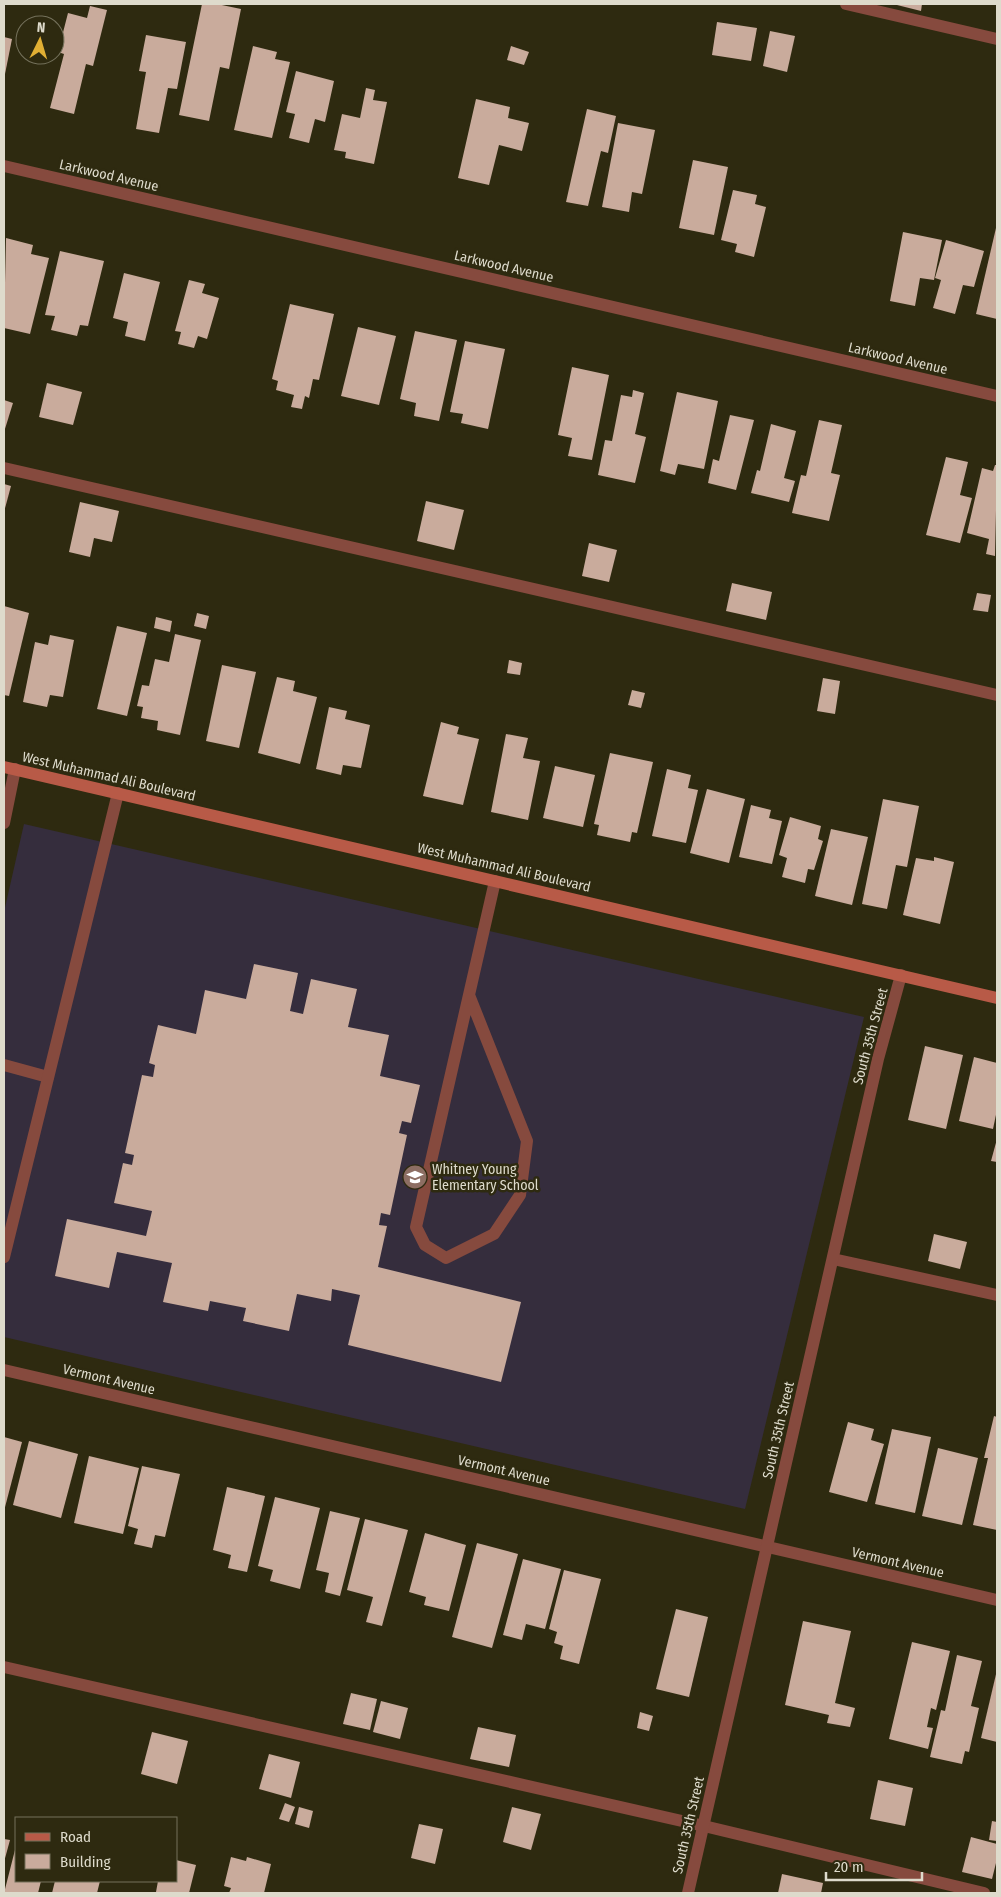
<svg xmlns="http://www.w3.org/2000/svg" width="1001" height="1897" font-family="'Fira Sans Condensed',sans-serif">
<rect width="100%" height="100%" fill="#2e2a10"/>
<polygon fill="#352d3d" points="24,824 864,1017 745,1509 4,1337 4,912"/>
<g fill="#c9ab9c">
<polygon points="202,4 217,4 241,9 229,69 220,67 209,121 179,115"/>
<polygon points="893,4 922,4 921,11"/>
<polygon points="90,6 107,10 93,66 86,64 74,114 50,108 64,54 58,52 68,13 87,18"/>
<polygon points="717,22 757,28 751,61 712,55"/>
<polygon points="770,31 795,36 787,72 763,66"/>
<polygon points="146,35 186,42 177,89 168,88 159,133 136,129 146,72 139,71"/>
<polygon points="4,37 12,39 5,74 4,74"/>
<polygon points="253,46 277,52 275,59 290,62 272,138 234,130"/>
<polygon points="511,46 529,52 524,65 507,60"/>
<polygon points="296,71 334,81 325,122 315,119 309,143 289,138 295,114 286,112"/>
<polygon points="366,88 375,90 373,100 387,102 374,164 345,158 346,152 334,150 342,114 360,118"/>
<polygon points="476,99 510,107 508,118 529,123 522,151 499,145 489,185 458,178"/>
<polygon points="587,109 616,116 608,153 601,151 588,206 566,202"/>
<polygon points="618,123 655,130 642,194 632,192 629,212 602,207"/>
<polygon points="693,160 728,167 714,235 679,228"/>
<polygon points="733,190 757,195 755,204 766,207 754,257 735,252 737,244 721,240"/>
<polygon points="996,228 997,228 997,319 976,314"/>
<polygon points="903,232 942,240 934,280 920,278 915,306 890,301"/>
<polygon points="6,238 33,245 31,254 49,258 30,334 4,328"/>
<polygon points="946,240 984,251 974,287 963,285 955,314 933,308 941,280 935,278"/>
<polygon points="60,251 104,261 88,326 80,325 77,336 51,330 55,316 45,315"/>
<polygon points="124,273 160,282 145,341 125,336 128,322 113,318"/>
<polygon points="189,280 205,284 202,293 219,298 207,339 198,336 194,348 178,344 181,332 175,331"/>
<polygon points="290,304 334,314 319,380 313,379 309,398 305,396 302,409 291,407 294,395 276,390 278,381 272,379"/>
<polygon points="358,327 396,336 379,405 341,396"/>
<polygon points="415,331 457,340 439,421 414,416 416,403 400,399"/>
<polygon points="465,341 505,349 488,429 461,423 463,414 450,412"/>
<polygon points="572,367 609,375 592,460 568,456 572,438 558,435"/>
<polygon points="47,383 82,392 73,425 39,417"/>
<polygon points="633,390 644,393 635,434 646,437 635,483 598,475 605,440 612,441 621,395 632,397"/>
<polygon points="677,392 718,401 704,469 678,464 675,475 660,471"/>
<polygon points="4,400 13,403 4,432"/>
<polygon points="730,415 754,420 736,490 708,483 713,459 719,461"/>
<polygon points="819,420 842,425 831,473 840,475 829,521 792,513 801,475 806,476"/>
<polygon points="771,424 796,431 784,478 795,481 789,502 751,493 757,470 760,471"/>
<polygon points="946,457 968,462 960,495 972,498 960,543 926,535"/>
<polygon points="995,465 997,465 995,556 986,554 989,539 967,533 982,468 993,471"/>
<polygon points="4,484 11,486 4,512"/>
<polygon points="426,501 464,510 454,550 417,541"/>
<polygon points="80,502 119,511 112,542 94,538 90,557 69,552"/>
<polygon points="589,543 617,550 609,582 582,576"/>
<polygon points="732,583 772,592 766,620 726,611"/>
<polygon points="977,593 991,595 988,612 973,610"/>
<polygon points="4,606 29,613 9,696 4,695"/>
<polygon points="197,613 209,616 206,629 194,626"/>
<polygon points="156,617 172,621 170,632 154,628"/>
<polygon points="117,626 147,633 127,716 97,709"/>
<polygon points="175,634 201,640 180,735 157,730 158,721 141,718 143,707 137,706 142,685 149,686 155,659 169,662"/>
<polygon points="50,635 74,640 63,697 50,695 47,707 23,702 35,642 48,645"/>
<polygon points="509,660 522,663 520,675 507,673"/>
<polygon points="222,665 256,672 239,748 206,741"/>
<polygon points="277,677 295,681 293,691 317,697 300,764 258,753"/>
<polygon points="823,678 840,681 835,714 817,711"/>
<polygon points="632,690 645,693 641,708 628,705"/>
<polygon points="329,707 347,711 345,719 370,725 361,768 343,765 341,775 316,769"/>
<polygon points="441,722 459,727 457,734 479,739 463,805 423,796"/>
<polygon points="506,734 528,738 523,758 540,761 528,820 491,812"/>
<polygon points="610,753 653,762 637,833 632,832 630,842 597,835 599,825 594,824"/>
<polygon points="555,766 595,775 583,827 543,818"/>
<polygon points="667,769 691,775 688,788 698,790 686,843 652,836"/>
<polygon points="707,789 745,799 729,863 690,853"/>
<polygon points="883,799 919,806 907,867 896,865 887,909 862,904"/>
<polygon points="751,805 771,810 769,818 782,821 772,864 739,857"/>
<polygon points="790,817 821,826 818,839 823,841 814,870 808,869 805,883 782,877 787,858 779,855"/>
<polygon points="831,829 868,837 852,905 815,896"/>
<polygon points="934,857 954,862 940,924 903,915 916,858 934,861"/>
<polygon points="254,964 298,973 290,1011 303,1014 311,979 357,989 348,1027 389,1035 380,1076 420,1085 411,1123 402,1121 399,1133 407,1135 390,1215 381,1213 379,1225 387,1226 378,1267 521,1302 501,1382 348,1345 360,1295 332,1289 331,1301 297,1294 289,1331 243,1321 246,1308 210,1301 208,1311 163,1302 172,1263 117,1252 109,1288 55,1276 67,1219 146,1236 152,1211 114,1203 123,1163 132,1165 134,1155 125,1153 142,1075 153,1077 155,1065 149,1063 158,1025 196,1034 205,990 246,999"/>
<polygon points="925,1046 963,1055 946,1129 908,1120"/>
<polygon points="974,1057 997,1063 997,1110 993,1129 959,1121"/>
<polygon points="997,1139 997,1162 991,1161"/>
<polygon points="934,1234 967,1242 960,1269 928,1261"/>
<polygon points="994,1416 997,1417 997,1530 973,1525 988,1458 984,1458"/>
<polygon points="848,1422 874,1429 871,1440 884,1444 867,1502 829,1492"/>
<polygon points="892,1429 931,1437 915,1513 875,1504"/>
<polygon points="4,1437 22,1442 4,1511"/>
<polygon points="29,1441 78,1454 61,1518 13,1505"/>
<polygon points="938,1448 978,1458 962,1525 922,1516"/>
<polygon points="89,1456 139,1468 123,1534 74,1523"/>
<polygon points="142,1466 180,1474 165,1537 155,1535 152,1548 134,1544 138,1529 128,1526"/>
<polygon points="227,1487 265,1496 247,1572 228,1568 231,1555 213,1550"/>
<polygon points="275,1497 320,1508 300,1589 270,1581 273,1570 258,1566"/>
<polygon points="330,1511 360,1518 340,1596 325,1592 329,1573 316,1570"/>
<polygon points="365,1519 408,1530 382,1626 366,1622 373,1597 347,1590"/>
<polygon points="425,1533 466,1545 449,1611 424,1605 426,1597 409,1592"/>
<polygon points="477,1543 518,1554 492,1648 452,1637"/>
<polygon points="523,1559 561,1569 545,1629 526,1624 522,1640 503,1635"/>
<polygon points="564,1570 601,1579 579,1664 560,1659 563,1646 554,1643 557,1632 549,1629"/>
<polygon points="676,1609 708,1617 689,1697 656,1689"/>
<polygon points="803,1621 851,1631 835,1703 855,1708 850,1727 827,1723 829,1715 785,1705"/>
<polygon points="912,1642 950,1651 936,1710 931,1708 927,1727 933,1728 928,1749 889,1739"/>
<polygon points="957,1655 982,1661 971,1706 979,1708 969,1752 965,1751 962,1764 930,1757 941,1710 945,1711"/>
<polygon points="997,1670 997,1742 981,1738"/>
<polygon points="351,1693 377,1699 370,1730 343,1724"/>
<polygon points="381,1701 408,1708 400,1739 373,1732"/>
<polygon points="640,1712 653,1716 649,1731 637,1728"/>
<polygon points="478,1727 516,1735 509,1767 470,1759"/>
<polygon points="152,1732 188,1741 177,1784 141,1774"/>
<polygon points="269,1754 300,1762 291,1798 259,1789"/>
<polygon points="878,1780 913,1788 905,1826 870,1819"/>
<polygon points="285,1803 295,1807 289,1822 279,1819"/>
<polygon points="299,1807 313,1811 309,1828 295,1824"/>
<polygon points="512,1807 541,1814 531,1850 503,1842"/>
<polygon points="992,1821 997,1822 997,1841 989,1840"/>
<polygon points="419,1824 443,1829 435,1864 411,1858"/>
<polygon points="971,1837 997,1844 997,1859 992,1879 962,1872"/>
<polygon points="4,1839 10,1840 4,1862"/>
<polygon points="16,1846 16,1881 41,1881 38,1893 4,1893"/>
<polygon points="231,1857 246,1861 247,1857 271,1864 264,1893 229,1893 231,1888 224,1886"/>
<polygon points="176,1860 196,1865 189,1893 156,1892 158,1881 176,1881"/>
<polygon points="782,1874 823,1883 821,1893 778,1893"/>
<polygon points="55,1881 100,1881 97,1893 52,1893"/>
</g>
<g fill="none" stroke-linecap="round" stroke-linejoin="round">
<g stroke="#864a3e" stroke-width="12">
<polyline points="846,4 997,39"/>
<polyline points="4,468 997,695"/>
<polyline points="469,995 527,1141 520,1195 494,1234 446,1258 425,1245 416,1227 495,881"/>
<polyline points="4,1065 48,1077"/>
<polyline points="4,1257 118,793"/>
<polyline points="833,1259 997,1295"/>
<polyline points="4,1667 704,1826 984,1893"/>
</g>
<g stroke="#864a3e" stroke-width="12">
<polyline points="4,166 997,396"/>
<polyline points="4,823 15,769"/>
<polyline points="4,1370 997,1600"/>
<polyline points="688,1893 878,1059 901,975"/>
</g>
<polyline stroke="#b85a47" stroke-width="12" points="4,767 997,998"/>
</g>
<defs>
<symbol id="school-disc" viewBox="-11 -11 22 22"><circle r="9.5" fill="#8d6e63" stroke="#2e2a10"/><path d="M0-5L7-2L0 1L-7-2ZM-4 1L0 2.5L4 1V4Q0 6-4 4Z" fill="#fff"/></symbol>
</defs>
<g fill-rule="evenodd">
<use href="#school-disc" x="401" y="1163" width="28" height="28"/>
</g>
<g text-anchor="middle" stroke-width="5" stroke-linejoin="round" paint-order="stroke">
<g font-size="14" fill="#dedbcc" stroke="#2e2a10">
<text transform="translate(109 175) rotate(13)" y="5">Larkwood Avenue</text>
<text transform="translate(504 266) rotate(13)" y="5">Larkwood Avenue</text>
<text transform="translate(898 358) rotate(13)" y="5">Larkwood Avenue</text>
<text transform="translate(109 776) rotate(13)" y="5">West Muhammad Ali Boulevard</text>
<text transform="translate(504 867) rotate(13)" y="5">West Muhammad Ali Boulevard</text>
<text transform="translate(870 1036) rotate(-75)" y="5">South 35th Street</text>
<text transform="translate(109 1379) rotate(13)" y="5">Vermont Avenue</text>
<text transform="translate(778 1430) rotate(-77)" y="5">South 35th Street</text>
<text transform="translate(504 1470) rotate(13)" y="5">Vermont Avenue</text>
<text transform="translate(898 1562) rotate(13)" y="5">Vermont Avenue</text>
<text transform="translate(688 1825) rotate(-77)" y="5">South 35th Street</text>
</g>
<g font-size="14" fill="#dedbcc" stroke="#2e2a10" text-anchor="start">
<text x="432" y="1174">Whitney Young<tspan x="432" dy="16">Elementary School</tspan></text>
</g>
</g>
<rect width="1001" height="1897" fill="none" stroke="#dedbcc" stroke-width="10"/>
<rect x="15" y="1817" width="162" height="65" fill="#2e2a10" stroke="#74715b"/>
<rect x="25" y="1833" width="25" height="8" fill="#b85a47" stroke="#74715b"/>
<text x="60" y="1842" font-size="15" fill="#dedbcc">Road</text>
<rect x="25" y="1854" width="25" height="15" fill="#c9ab9c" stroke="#74715b"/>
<text x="60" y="1867" font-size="15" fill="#dedbcc">Building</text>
<g transform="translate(40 40) rotate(5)"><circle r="24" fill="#2e2a10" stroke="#74715b"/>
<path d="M0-4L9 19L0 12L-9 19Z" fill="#e1af34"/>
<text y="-8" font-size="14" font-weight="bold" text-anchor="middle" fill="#dedbcc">N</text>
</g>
<path d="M826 1872v8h96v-8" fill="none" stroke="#dedbcc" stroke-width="2.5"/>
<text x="834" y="1872" font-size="15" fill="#dedbcc" stroke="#2e2a10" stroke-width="4" paint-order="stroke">20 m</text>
</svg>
